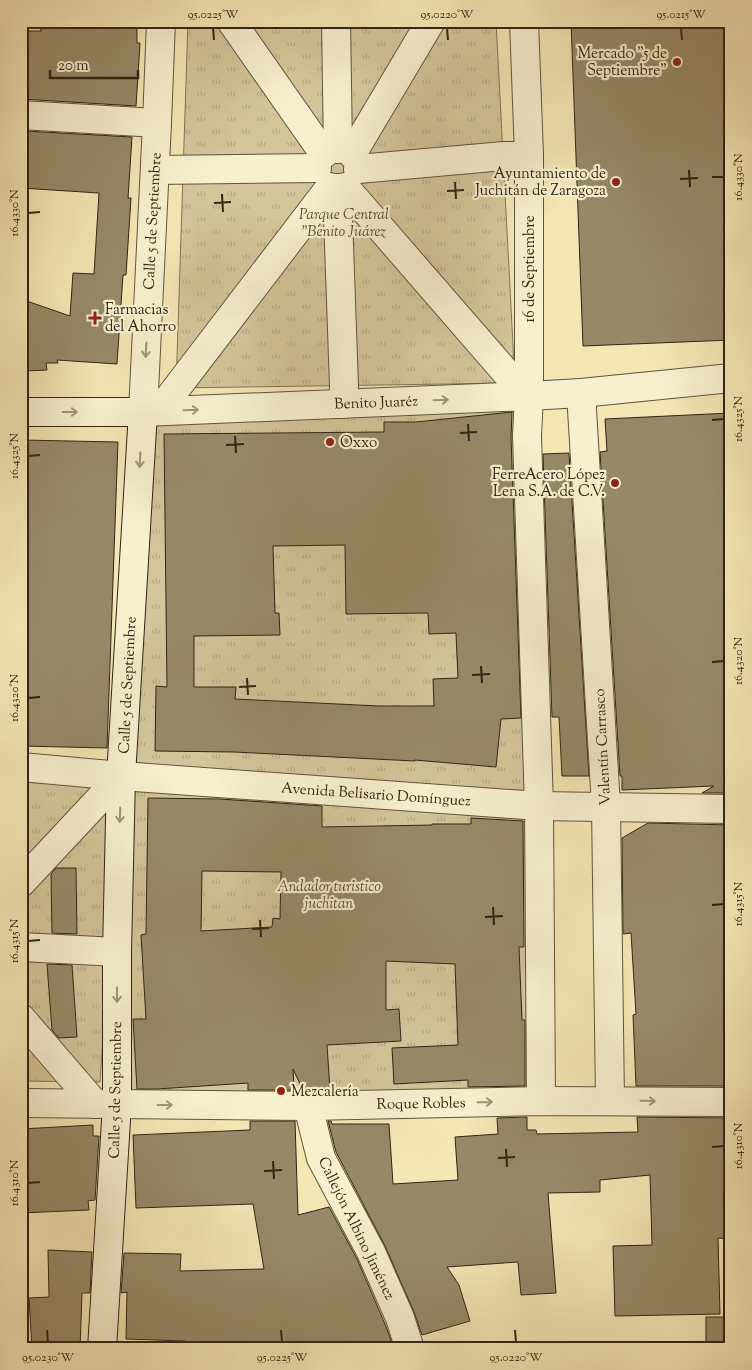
<svg xmlns="http://www.w3.org/2000/svg" width="752" height="1370" font-family="'Sorts Mill Goudy',serif">
<defs>
<pattern id="park-tufts" width="24" height="20" patternUnits="userSpaceOnUse" patternTransform="scale(1.25)"><rect width="24" height="20" fill="#d4c59a"/><path d="M3 7l-1-3M5 7V3M7 7l1-3M15 17l-1-3M17 17v-4M19 17l1-3" fill="none" stroke="#b6a984"/></pattern>
</defs>
<rect width="100%" height="100%" fill="#f5e6b5"/>
<filter id="stains"><feTurbulence type="fractalNoise" baseFrequency=".004" numOctaves="4"/><feColorMatrix values="0 0 0 0 .2 0 0 0 0 .09 0 0 0 0 .02 0 0 0 .5 -.17"/></filter>
<radialGradient id="worn" r=".72"><stop offset=".6" stop-color="#630" stop-opacity="0"/><stop offset="1" stop-color="#630" stop-opacity=".3"/></radialGradient>
<g fill="url(#park-tufts)" stroke="#837458">
<polygon points="188,21 496,21 515,383 176,388"/>
<polygon points="529,396 541,1101 117,1104 143,412"/>
<polygon points="21,770 120,779 100,1082 21,1081"/>
</g>
<g fill="#978968" stroke="#322415" fill-rule="evenodd">
<polygon points="40,21 137,21 137,43 140,43 136,106 21,99 21,31 41,31"/>
<polygon points="571,21 731,21 731,340 583,346"/>
<polygon points="25,131 132,137 128,198 131,198 126,275 123,275 117,364 57,360 58,363 46,363 47,370 25,371 24,365 21,365 21,299 70,316 73,273 94,274 99,193 21,188"/>
<path d="M512,412l-1,25 10,281 -20,1 -5,48 -81,-7v1l-181,-9 -79,-1 1,-65 11,1 -3,-253 220,-2v-10h32zM345,545l1,69 82,-1 1,21 27,-1 2,45 -25,1 1,27h-55l-144,-7 1,-12h-42v-51l86,-1 -1,-22h-4l-2,-67z"/>
<polygon points="731,413 731,793 702,793 714,786 622,790 622,776 620,776 600,452 607,451 605,419"/>
<polygon points="21,440 118,442 107,748 21,746"/>
<polygon points="569,453 589,776 562,776 559,717 552,717 543,454"/>
<path d="M148,798l72,1 102,7v21l110,-2v-1h39v-6l52,3 1,126h-5l3,73h3v66l-57,1v-7l-74,4 -2,-36 66,-3 -3,-81 -69,-3v49l13,-1 2,32 -74,4 3,45h-27l-10,-21 1,21h-46v-7l-91,6h-20l-4,-70h13l-5,-84 5,-1zM202,871l79,1 -1,47 -7,-1 -1,9 -71,4z"/>
<polygon points="648,823 731,825 731,1086 636,1086 633,1015 636,1014 631,933 623,934 622,838"/>
<polygon points="56,868 76,868 77,934 52,933 51,874"/>
<polygon points="47,964 72,965 77,1037 59,1038 52,1030"/>
<polygon points="527,1117 527,1130 536,1130 537,1134 638,1132 637,1117 731,1118 731,1239 718,1238 720,1314 615,1316 613,1246 652,1245 650,1175 600,1180 600,1192 548,1193 556,1293 521,1295 518,1262 447,1267 459,1285 470,1321 422,1335 414,1312 385,1246 336,1152 328,1121 331,1121 332,1124 389,1124 393,1184 458,1180 455,1137 498,1134 497,1118"/>
<polygon points="250,1121 295,1121 298,1215 329,1207 357,1259 385,1324 392,1343 373,1345 373,1347 357,1349 185,1349 185,1341 126,1339 127,1292 121,1293 124,1253 181,1254 180,1271 264,1269 253,1204 136,1208 133,1135 250,1130"/>
<polygon points="93,1125 93,1136 99,1136 95,1200 88,1201 89,1210 21,1213 21,1129"/>
<polygon points="48,1250 92,1252 90,1293 82,1293 80,1349 32,1349 29,1298 49,1297"/>
<rect x="706" y="1317" width="25" height="32"/>
</g>
<g fill="none" stroke-linecap="round" stroke-linejoin="round">
<defs>
<g id="street">
<polyline points="161,21 157,123 143,412 529,396 581,393 731,378"/>
<polyline points="231,21 324,154"/>
<polyline points="336,21 338,149"/>
<polyline points="524,21 529,156 529,396 527,436 539,806 541,1101"/>
<polyline points="21,115 157,123"/>
<polyline points="352,154 431,21"/>
<polyline points="358,169 504,156 529,156"/>
<polyline points="155,170 317,168"/>
<polyline points="345,187 515,383 529,396"/>
<polyline points="337,188 344,386 343,404"/>
<polyline points="581,393 606,806 610,1101"/>
<polyline points="159,411 330,187"/>
<polyline points="21,767 121,776 539,806 731,809"/>
<polyline points="21,883 121,776"/>
<polyline points="21,947 117,952"/>
<polyline points="21,1018 95,1104"/>
<polyline points="21,1103 308,1106 541,1101 731,1102"/>
<polyline points="308,1106 321,1158 371,1252 400,1318 410,1349"/>
</g>
<polyline id="secondary" points="21,412 143,412 121,776 117,952 117,1104 102,1349"/>
</defs>
<use href="#street" stroke="#63543d" stroke-width="30"/>
<use href="#secondary" stroke="#322415" stroke-width="30"/>
<use href="#street" stroke="#f8efcf" stroke-width="28"/>
<use href="#secondary" stroke="#f8efcf" stroke-width="28"/>
</g>
<defs><path id="oneway-shaft" d="M-6 0H5M1.5-3L5.5 0L1.5 3" fill="none" stroke-width="1.6" stroke-linecap="round" stroke-linejoin="round" transform="scale(1.25)"/></defs>
<g stroke="#9f947b">
<use href="#oneway-shaft" transform="translate(146 350) rotate(93)"/>
<use href="#oneway-shaft" transform="translate(441 400) rotate(-2)"/>
<use href="#oneway-shaft" transform="translate(191 410) rotate(-2)"/>
<use href="#oneway-shaft" transform="translate(70 412)"/>
<use href="#oneway-shaft" transform="translate(140 460) rotate(93)"/>
<use href="#oneway-shaft" transform="translate(120 815) rotate(92)"/>
<use href="#oneway-shaft" transform="translate(117 995) rotate(90)"/>
<use href="#oneway-shaft" transform="translate(648 1101) rotate(1)"/>
<use href="#oneway-shaft" transform="translate(485 1102) rotate(-1)"/>
<use href="#oneway-shaft" transform="translate(165 1105)"/>
</g>
<path fill="none" stroke="#322415" stroke-width="2" d="M213,28l1,12M447,28l1,12M681,28l1,12M689,170l1,17M712,177h12M680,179l18,-1M455,182l1,17M447,191l17,-1M222,194l1,18M214,203l17,-1M28,213l12,-1M712,420l12,-1M468,424l1,17M460,433l17,-1M235,436l1,17M226,445l18,-1M28,456l12,-1M712,662l12,-1M481,666l1,17M472,675l18,-1M247,678l1,17M239,687l17,-1M28,698l12,-1M712,905l12,-1M493,907l1,18M485,917l18,-1M260,920l1,17M252,929l17,-1M28,941l12,-1M712,1147l12,-1M506,1149l1,18M498,1158l17,-1M273,1161l1,18M264,1171l18,-1M28,1183l12,-1M47,1330l1,12M281,1330l1,12M515,1330l1,12"/>
<g fill="#8f2418" stroke="#f8efcf" stroke-width="2">
<circle cx="677" cy="62" r="5"/>
<circle cx="616" cy="182" r="5"/>
<path d="M92.5 310.5h5v5h5v5h-5v5h-5v-5h-5v-5h5z"/>
<circle cx="330" cy="442" r="5"/>
<circle cx="615" cy="483" r="5"/>
<circle cx="281" cy="1091" r="5"/>
</g>
<g text-anchor="middle" stroke-width="4.5" stroke-linejoin="round" paint-order="stroke">
<g font-size="15" fill="#322415" stroke="#f8efcf" text-anchor="end">
<text x="667" y="58">Mercado "5 de<tspan x="667" dy="17">Septiembre"</tspan></text>
<text x="606" y="178">Ayuntamiento de<tspan x="606" dy="17">Juchitán de Zaragoza</tspan></text>
<text x="105" y="314" text-anchor="start">Farmacias<tspan x="105" dy="17">del Ahorro</tspan></text>
<text x="340" y="447" text-anchor="start">Oxxo</text>
<text x="605" y="479">FerreAcero López<tspan x="605" dy="17">Lena S.A. de C.V.</tspan></text>
<text x="291" y="1096" text-anchor="start">Mezcalería</text>
</g>
<g font-size="15" font-style="italic" fill="#5a4c36" stroke="#f8efcf">
<text x="344" y="219">Parque Central<tspan x="344" dy="17">"Benito Juárez</tspan></text>
<text x="329" y="891">Andador turistico<tspan x="329" dy="17">juchitan</tspan></text>
</g>
<g font-size="15" fill="#322415" stroke="#f8efcf">
<text transform="translate(152 221) rotate(-87)" y="5">Calle 5 de Septiembre</text>
<text transform="translate(529 269) rotate(-90)" y="5">16 de Septiembre</text>
<text transform="translate(376 402) rotate(-2)" y="5">Benito Juaréz</text>
<text transform="translate(127 685) rotate(-87)" y="5">Calle 5 de Septiembre</text>
<text transform="translate(602 747) rotate(-93)" y="5">Valentín Carrasco</text>
<text transform="translate(376 794) rotate(4)" y="5">Avenida Belisario Domínguez</text>
<text transform="translate(115 1090) rotate(-89)" y="5">Calle 5 de Septiembre</text>
<text transform="translate(421 1103) rotate(-1)" y="5">Roque Robles</text>
<text transform="translate(357 1228) rotate(64)" y="5">Callejón Albino Jiménez</text>
</g>
</g>
<rect width="752" height="1370" fill="none" stroke="#f5e6b5" stroke-width="55"/>
<path d="M50 70v8h88v-8" fill="none" stroke="#322415" stroke-width="2.5"/>
<text x="58" y="70" font-size="15" fill="#322415" stroke="#f8efcf" stroke-width="4" paint-order="stroke">20 m</text>
<rect x="28" y="28" width="696" height="1314" fill="none" stroke="#322415" stroke-width="2"/>
<g font-size="12" text-anchor="middle" fill="#322415">
<text x="213" y="18">95.0225°W</text>
<text x="447" y="18">95.0220°W</text>
<text x="681" y="18">95.0215°W</text>
<text transform="translate(738 177) rotate(-90)" y="4">16.4330°N</text>
<text transform="translate(14 213) rotate(-90)" y="4">16.4330°N</text>
<text transform="translate(738 419) rotate(-90)" y="4">16.4325°N</text>
<text transform="translate(14 456) rotate(-90)" y="4">16.4325°N</text>
<text transform="translate(738 661) rotate(-90)" y="4">16.4320°N</text>
<text transform="translate(14 698) rotate(-90)" y="4">16.4320°N</text>
<text transform="translate(738 904) rotate(-90)" y="4">16.4315°N</text>
<text transform="translate(14 941) rotate(-90)" y="4">16.4315°N</text>
<text transform="translate(738 1146) rotate(-90)" y="4">16.4310°N</text>
<text transform="translate(14 1183) rotate(-90)" y="4">16.4310°N</text>
<text x="48" y="1361">95.0230°W</text>
<text x="282" y="1361">95.0225°W</text>
<text x="516" y="1361">95.0220°W</text>
</g>
<rect width="100%" height="100%" filter="url(#stains)"/>
<rect width="100%" height="100%" fill="url(#worn)"/>
</svg>
